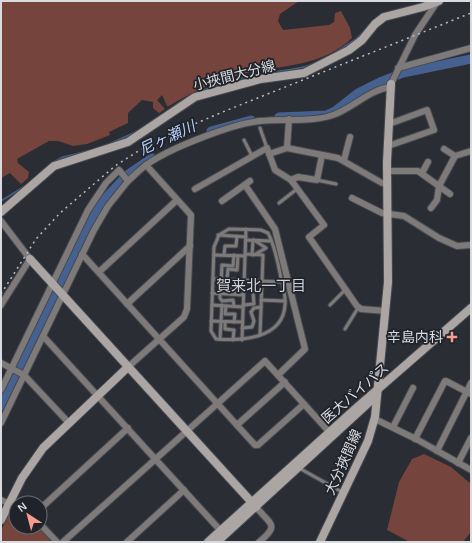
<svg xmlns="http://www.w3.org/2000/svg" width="472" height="543" font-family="Arial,'Noto Sans JP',sans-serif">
<rect width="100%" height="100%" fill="#2a2d33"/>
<g fill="#74443d">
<path d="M1,1h298l-19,13 -2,7 5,9 46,-5 5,-3 1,-9 6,-2 9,17 2,10c-29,28 -68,27 -105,35 -27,6 -55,19 -78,33h-2l-5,-11 -5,5 8,9 -6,4 -6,-5v-6l-11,-2 -14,13v10l-19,9 1,3 -23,9 -14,2 -15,-5h-9l-32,18 1,4 11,9 -1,6 -7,6 -11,-11 -9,5z"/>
<polygon points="424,454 451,467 471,484 471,532 463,542 410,542 387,530 399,482 412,459"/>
<polygon points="12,509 16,510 16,527 39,527 52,542 1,542 1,530"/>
</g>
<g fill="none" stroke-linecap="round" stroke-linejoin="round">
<g stroke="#466190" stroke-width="1.5">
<polyline points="470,1 471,2"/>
<polyline points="336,52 356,39 366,29"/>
<path d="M174,106c24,-18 64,-28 93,-33 16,-3 31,-3 46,-9"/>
<polyline points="107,145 140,130"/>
<polyline points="54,162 63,157 92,150"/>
<polyline points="1,201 25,186"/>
</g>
<g stroke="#466190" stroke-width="9">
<polyline points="279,117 326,115 335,111 358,93 380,82 403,73 471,59"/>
<polyline points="211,131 251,120"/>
<polyline points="1,406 83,236 101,203 127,175 152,158"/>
</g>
<defs>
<g id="lane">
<polyline points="260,128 267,148"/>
<polyline points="244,140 252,156"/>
<polyline points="317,180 336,184"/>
<polyline points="279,203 297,189"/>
<path d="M229,229l32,1 7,3c7,13 10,30 13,45 2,8 5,19 4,27 -2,34 -44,36 -69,34l-5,-8 3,-84 5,-12z"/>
<polyline points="218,235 246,237"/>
<polyline points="246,240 271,241"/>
<polyline points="245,254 263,255 260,335"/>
<polyline points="214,255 245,256"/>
<polyline points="224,255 225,246 236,246 237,236"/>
<polyline points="234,255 233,266 222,265 221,285 223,289 234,288 235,294"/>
<polyline points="252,255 253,240"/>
<polyline points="254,255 266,248 254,240"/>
<polyline points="213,279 282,282"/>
<polyline points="227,279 228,269 237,270 238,256"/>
<polyline points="212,293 243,295"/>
<polyline points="220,294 220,298 222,301 233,300 234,306"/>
<polyline points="261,300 285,301"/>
<polyline points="212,305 243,307"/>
<polyline points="243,305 254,304 253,292 261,290"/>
<polyline points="330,305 345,290"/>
<polyline points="226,306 225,314 235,314 234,322"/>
<polyline points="211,321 242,322"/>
<polyline points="225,322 225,329 234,330 233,340"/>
<polyline points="242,328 252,327 254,321 251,312 254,308 261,307"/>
<polyline points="345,329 358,308"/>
<polyline points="220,339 222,305"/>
<polyline points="242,340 246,229"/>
<polyline points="299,468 342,492"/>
</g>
<g id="street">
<polyline points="398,68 471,48"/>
<polyline points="391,84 415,35 437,2"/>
<polyline points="388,146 434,130 427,110 389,124"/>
<polyline points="287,148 289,119"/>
<polyline points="444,149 455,156"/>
<polyline points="269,154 287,148 338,158 382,183 387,183"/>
<polyline points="344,160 350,137"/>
<polyline points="387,171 418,171 450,194"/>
<polyline points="422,173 428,162"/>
<polyline points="291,180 298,177 317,180 322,155"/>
<path d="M128,181c7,-6 13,-13 21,-18 24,-16 83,-39 111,-42 24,-3 50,2 73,-6 20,-7 36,-25 57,-28"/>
<polyline points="245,185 275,229 305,349 278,375"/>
<polyline points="195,189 267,148 275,170 291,180 324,225 309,237 357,306 361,309 386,311"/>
<polyline points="352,198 382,213 404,216 439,238 457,246 471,245"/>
<polyline points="222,201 250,181"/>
<polyline points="431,208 437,200 439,186 455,156 471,151"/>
<polyline points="1,221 30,259 1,305"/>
<polyline points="82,254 255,445 258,445 304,404"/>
<polyline points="99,272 177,200"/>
<polyline points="127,304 190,246"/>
<polyline points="43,336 220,530"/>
<polyline points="1,363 24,375 68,422"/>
<polyline points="128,367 184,317 187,309 191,215 146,165"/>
<polyline points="1,390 88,210 106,183 119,170 128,181 108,206 94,230 1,423"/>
<polyline points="375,419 418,440 471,470"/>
<polyline points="237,425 285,382"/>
<polyline points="393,427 413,388"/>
<polyline points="415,439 445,381 446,381 471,394"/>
<polyline points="437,451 471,383"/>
<polyline points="458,463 471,438"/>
<polyline points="1,500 16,507"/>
<path d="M256,507c15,18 24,18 3,35"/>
<polyline points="40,509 128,428"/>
<polyline points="40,524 57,542"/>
<polyline points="63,542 265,361 332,435"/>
<polyline points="127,542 184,490"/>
</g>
<g id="secondary">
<polyline points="1,212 54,166 128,142 195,97 261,79 304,73 349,50 362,40 375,24 384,17 423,7 439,1"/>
<polyline points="30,259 256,507"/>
<polyline points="1,520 22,478 43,448 128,367"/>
<polyline points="208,542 354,410 471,308"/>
<polyline points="217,542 377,395"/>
<polyline points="320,542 368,441 375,417 388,282 387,162 391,84"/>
</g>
</defs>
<use href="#lane" stroke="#46494f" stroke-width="5"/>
<use href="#street" stroke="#46494f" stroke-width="8"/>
<use href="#secondary" stroke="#46494f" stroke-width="10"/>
<use href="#lane" stroke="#7e7a79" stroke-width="3"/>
<use href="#street" stroke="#7e7a79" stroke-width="6"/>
<use href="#secondary" stroke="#aba5a4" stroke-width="8"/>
<polyline stroke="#babcc0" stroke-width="1.5" stroke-dasharray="2 4" stroke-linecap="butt" points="1,294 36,239 60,213 115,166 140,150 178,131 225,111 471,13"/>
</g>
<path fill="#f59d8f" stroke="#202329" stroke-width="1.5" d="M450 331h4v4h4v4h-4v4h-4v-4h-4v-4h4z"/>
<g text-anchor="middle" stroke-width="3.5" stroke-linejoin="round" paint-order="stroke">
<g font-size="14" fill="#d9dbdf" stroke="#202329">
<text transform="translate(234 75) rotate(-14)" y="5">小挾間大分線</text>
<text transform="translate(355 393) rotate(-41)" y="5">医大バイパス</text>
<text transform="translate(343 462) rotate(-66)" y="5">大分挾間線</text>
</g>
<g font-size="14" fill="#d9dbdf" stroke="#202329" text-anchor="end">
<text x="443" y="342">辛島内科</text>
</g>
<g font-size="15" font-style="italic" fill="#b7d1fd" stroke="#202329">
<text transform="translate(167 138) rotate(-25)" y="5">尼ヶ瀬川</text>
</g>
<g font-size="15" fill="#cdd1d8" stroke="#202329">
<text x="261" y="291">賀来北一丁目</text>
</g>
</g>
<rect width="472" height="543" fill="none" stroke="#d9dbdf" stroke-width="4"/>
<g transform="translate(28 515) rotate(324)"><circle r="19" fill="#202329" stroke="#6a6d72"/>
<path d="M0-3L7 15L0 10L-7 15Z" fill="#f59d8f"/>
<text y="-6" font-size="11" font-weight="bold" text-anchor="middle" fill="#d9dbdf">N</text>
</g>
</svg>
